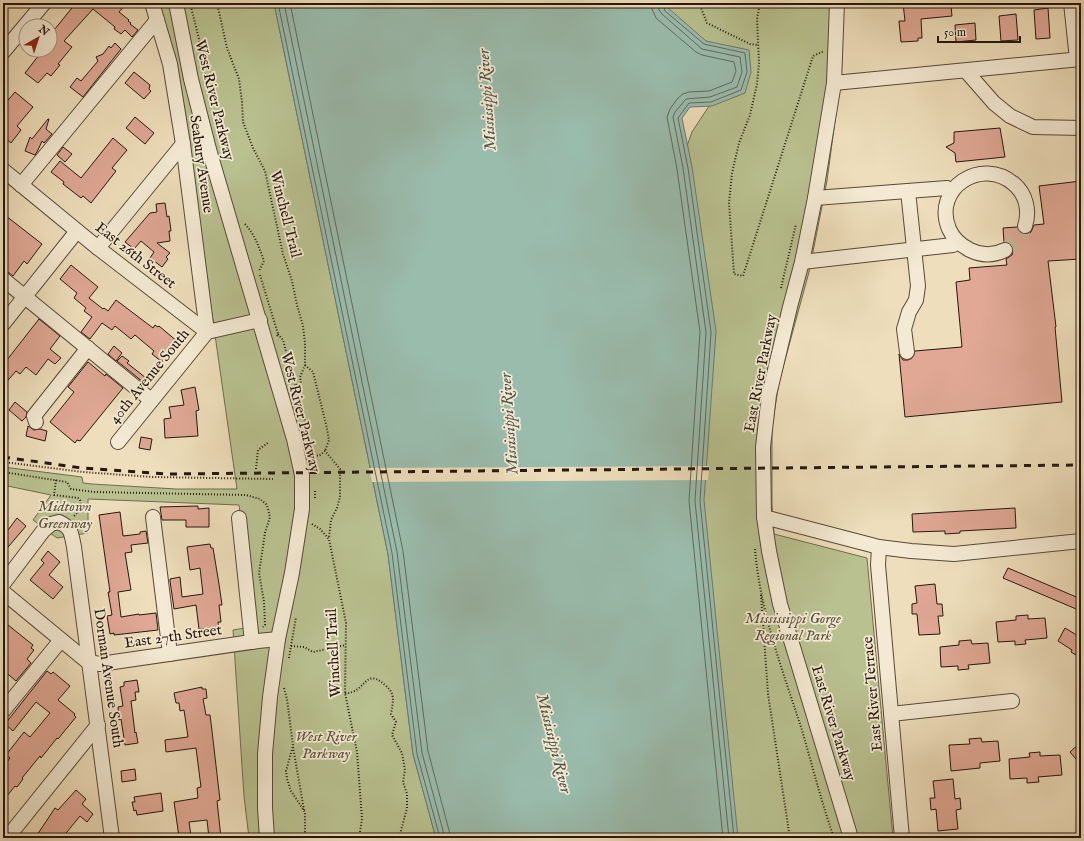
<svg xmlns="http://www.w3.org/2000/svg" width="1084" height="841" font-family="'IM FELL English',serif">
<rect width="100%" height="100%" fill="#eedebb"/>
<filter id="stains"><feTurbulence type="fractalNoise" baseFrequency=".005" numOctaves="4"/><feColorMatrix values="0 0 0 0 .2 0 0 0 0 .09 0 0 0 0 .02 0 0 0 .5 -.17"/></filter>
<radialGradient id="worn" r=".72"><stop offset=".6" stop-color="#630" stop-opacity="0"/><stop offset="1" stop-color="#630" stop-opacity=".3"/></radialGradient>
<g fill="#b9c190" stroke="#706c4f">
<polygon points="158,3 274,3 388,554 413,754 436,838 249,838 244,796 233,630 257,626 239,505 88,499 88,533 57,538 33,520 51,495 3,485 3,467 82,477 83,483 92,484 176,489 237,489 175,55"/>
<polygon points="658,3 842,3 838,98 827,181 809,272 779,382 772,427 772,504 774,534 867,558 893,838 737,838 697,507 682,160 692,132 709,106 737,92"/>
</g>
<polygon fill="#9abcad" stroke="#6c7a6d" points="274,3 666,3 668,8 706,41 749,50 751,72 745,93 712,106 690,107 682,118 692,167 716,331 704,500 738,838 436,838 413,754 388,554"/>
<polygon fill="#eedebb" points="709,466 708,480 372,482 369,468"/>
<g fill="none" stroke-linecap="round" stroke-linejoin="round">
<g stroke="#606a5e" stroke-width="1">
<polyline points="278,3 392,553 417,754 440,838"/>
<polyline points="284,3 397,552 422,753 445,838"/>
<polyline points="290,3 403,551 428,751 451,838"/>
<polyline points="652,3 652,9 656,18 696,52 702,55 734,62 736,71 732,82 709,91 689,92 683,94 678,98 670,109 667,117 677,169 700,332 689,501 723,838"/>
<polyline points="658,3 659,10 662,14 702,49 740,57 742,72 737,87 710,97 686,99 675,112 673,117 683,168 706,332 695,501 729,838"/>
<polyline points="663,3 665,11 704,44 745,53 747,72 741,90 711,102 689,103 678,118 688,168 711,332 700,501 734,838"/>
</g>
</g>
<g fill="#e0a895" stroke="#26170e">
<polygon points="76,3 127,3 119,12 129,20 128,21 131,23 130,24 138,30 132,37 125,30 121,34 114,29 115,27 93,9 64,41 72,47 58,64 60,65 51,76 47,73 38,83 25,73 39,55 33,50 50,50 50,35"/>
<polygon points="903,3 931,3 932,7 951,6 952,16 921,19 922,38 918,38 918,41 901,42 899,21 905,21"/>
<polygon points="1048,8 1050,38 1036,39 1034,10"/>
<polygon points="1016,14 1018,40 1001,41 999,16"/>
<polygon points="975,23 976,40 956,42 955,25"/>
<polygon points="115,43 121,49 83,97 70,87 77,78 81,81 98,61 96,57 103,54 109,46 111,48"/>
<polygon points="134,72 150,85 149,89 151,91 144,99 125,83"/>
<polygon points="15,92 33,107 17,126 21,130 11,143 3,136 3,106"/>
<polygon points="135,117 154,133 145,144 126,128"/>
<polygon points="48,119 49,119 46,129 52,134 44,143 42,141 38,150 35,155 25,151 30,137 32,139"/>
<polygon points="1000,128 1005,157 956,162 955,153 946,147 954,143 954,132"/>
<polygon points="113,138 127,150 112,168 116,171 91,203 83,196 81,198 63,184 64,182 51,172 60,161 81,178"/>
<polygon points="63,147 72,154 65,162 57,155"/>
<polygon points="1081,181 1081,259 1048,261 1056,327 1055,327 1062,402 905,417 899,354 903,360 908,360 912,358 915,351 962,347 956,282 970,280 969,268 1007,265 1006,259 1012,255 1013,251 1010,243 1004,242 1003,228 1017,227 1019,232 1027,234 1031,232 1034,225 1044,224 1039,186"/>
<polygon points="165,203 167,217 169,216 171,231 169,231 170,241 157,243 170,253 166,257 168,259 162,267 150,258 154,252 141,241 134,249 125,242 150,213 157,212 156,204"/>
<polygon points="6,216 42,244 27,264 24,261 13,276 8,272 3,271 3,221"/>
<polygon points="71,265 98,287 89,298 103,309 104,308 108,311 116,300 153,328 155,325 158,327 159,326 178,342 162,362 152,354 154,351 135,335 131,339 115,326 112,330 102,323 90,339 81,332 92,317 84,311 86,308 74,298 77,293 60,279"/>
<polygon points="39,319 60,336 50,349 61,358 55,364 48,359 36,375 26,367 20,374 16,371 3,386 3,365"/>
<polygon points="114,346 122,353 116,361 108,354"/>
<polygon points="122,356 129,361 127,363 146,378 143,382 117,361"/>
<polygon points="88,362 105,376 106,374 123,388 80,441 77,440 75,443 50,422 74,392 68,387"/>
<polygon points="195,387 199,410 196,411 198,436 165,438 164,419 171,418 169,407 184,405 181,390"/>
<polygon points="15,402 27,412 26,417 22,421 9,410"/>
<polygon points="28,426 34,430 40,429 47,431 45,441 26,436"/>
<polygon points="141,437 152,439 150,450 139,448"/>
<polygon points="198,506 198,509 209,508 209,527 186,527 186,520 162,520 160,507"/>
<polygon points="1015,508 1016,528 960,531 960,533 945,534 945,531 913,532 912,514"/>
<polygon points="120,512 123,536 140,534 140,532 146,531 148,543 131,545 132,552 125,553 131,590 118,592 121,617 139,614 139,615 156,613 158,630 114,635 114,633 110,634 107,616 112,615 108,592 110,592 99,515"/>
<polygon points="17,518 26,526 3,553 3,526 8,530"/>
<polygon points="210,544 211,548 213,548 219,584 222,605 219,605 221,622 218,622 219,628 204,631 204,629 199,629 196,605 174,609 170,581 170,579 180,577 182,597 203,594 200,568 190,570 187,547"/>
<polygon points="48,551 60,562 49,575 63,587 53,599 30,580 44,563 41,560"/>
<polygon points="1008,568 1081,599 1081,611 1003,578"/>
<polygon points="935,584 937,604 942,604 943,616 938,616 940,634 919,635 917,614 912,614 912,604 917,603 915,586"/>
<polygon points="1028,615 1028,619 1045,618 1047,638 1025,640 1026,644 1015,645 1015,641 998,642 996,622 1016,620 1016,616"/>
<polygon points="3,621 33,645 31,648 34,650 27,659 31,663 16,681 3,670"/>
<polygon points="1065,628 1080,637 1081,636 1081,658 1071,652 1072,650 1058,641"/>
<polygon points="971,640 972,644 988,643 990,663 968,665 969,669 958,670 958,666 941,667 940,647 959,645 959,641"/>
<polygon points="47,671 51,674 53,672 70,686 58,700 75,714 74,715 76,717 58,739 57,738 41,758 40,756 22,778 23,779 17,787 15,786 3,801 3,767 10,758 6,755 24,732 30,737 50,713 36,702 13,731 5,724"/>
<polygon points="137,680 139,692 135,692 136,700 131,701 135,733 136,732 138,743 125,745 121,719 119,720 118,707 123,706 120,687 124,686 124,682"/>
<polygon points="202,687 202,689 206,689 207,698 203,699 206,715 210,715 212,731 220,800 217,801 221,838 209,838 207,820 189,822 191,836 179,837 174,802 198,798 197,788 201,787 196,748 166,752 165,740 188,737 184,710 180,711 179,703 176,703 174,693"/>
<polygon points="981,738 982,742 998,741 1000,761 980,763 980,768 951,771 949,745 970,744 969,739"/>
<polygon points="1081,742 1081,765 1070,752"/>
<polygon points="1040,752 1040,756 1060,755 1062,775 1038,777 1039,782 1027,783 1027,778 1010,779 1009,759 1030,757 1029,753"/>
<polygon points="135,769 136,780 122,782 121,771"/>
<polygon points="953,779 955,799 960,798 961,809 956,810 958,829 938,831 936,809 931,810 930,798 935,798 933,781"/>
<polygon points="76,790 86,799 82,804 93,814 87,822 80,816 62,838 35,838 55,808 58,810"/>
<polygon points="161,793 163,811 137,815 136,810 134,811 132,802 135,802 134,797"/>
</g>
<g fill="none" stroke-linecap="round" stroke-linejoin="round">
<polyline stroke="#c6b698" stroke-width="14" stroke-dasharray="14 7" stroke-linecap="butt" points="1005,250 1021,235 1025,226"/>
<defs>
<g id="minor">
<polyline points="176,3 191,79 210,153 294,439 302,475 302,509 292,573 278,639 270,697 265,754 265,808 267,838"/>
<polyline points="837,3 834,83 815,198 802,262 790,307 769,395 763,447 764,517 769,551 780,604 851,838"/>
<polyline points="1071,3 1077,59"/>
<polyline points="3,52 44,3"/>
<polyline points="966,71 994,103 1010,116 1033,127 1081,128"/>
<polyline points="834,83 1081,59"/>
<polyline points="3,170 98,248 207,332 260,320"/>
<polyline points="21,185 157,20"/>
<polyline points="815,198 947,188 952,191"/>
<polyline points="98,248 183,144"/>
<path d="M1005,250c-12,6 -23,6 -35,0 -10,-5 -17,-12 -21,-21 -17,-41 33,-73 65,-45 12,10 16,27 11,42"/>
<polyline points="802,262 953,245 956,241"/>
<polyline points="3,279 151,400"/>
<polyline points="3,324 77,231"/>
<polyline points="907,352 904,329 909,312 916,300 918,286 908,191"/>
<polyline points="36,422 34,416 88,348"/>
<polyline points="118,442 207,332 183,144 170,64 152,3"/>
<polyline points="153,517 170,654"/>
<polyline points="764,517 879,547 911,551 954,554 1081,541"/>
<polyline points="239,518 252,642"/>
<polyline points="879,547 878,565 902,838"/>
<path d="M3,584l40,-53 8,-7 8,-2c13,6 12,11 15,25 12,97 26,194 38,291"/>
<polyline points="3,592 88,662 100,664 258,641 278,639"/>
<polyline points="3,711 61,640"/>
<polyline points="891,714 1012,701"/>
<polyline points="7,838 98,725"/>
</g>
</defs>
<use href="#minor" stroke="#584939" stroke-width="16"/>
<g stroke="#26170e" stroke-width="2" stroke-dasharray="1 2" stroke-linecap="butt">
<polyline points="190,3 199,39 207,89"/>
<polyline points="217,3 227,48 239,79 242,102 243,122 253,148 265,171 283,254 292,281 297,305 303,326 305,343 305,365 300,377 301,384 296,385"/>
<polyline points="699,3 707,23 750,44 758,45"/>
<polyline points="760,3 757,19 759,63 757,84 750,115 739,143 732,173 729,203 734,274 743,276 813,56 824,51"/>
<path d="M245,224c10,11 14,23 19,37l-5,10"/>
<polyline points="260,275 278,334 277,337"/>
<polyline points="781,288 796,224"/>
<polyline points="278,334 283,340 314,455 310,460"/>
<polyline points="305,365 313,372 326,424 329,440 325,451"/>
<polyline points="314,455 319,456 325,451 340,469 340,497 337,508 331,520 329,538"/>
<polyline points="3,462 83,472 152,477 273,479"/>
<polyline points="256,469 258,450 269,442"/>
<polyline points="3,472 67,482 71,489 95,492 246,495 260,499 267,505 270,517 265,533 259,573 264,602 265,625 263,627"/>
<polyline points="56,480 54,495 78,498 80,500 81,509 73,517"/>
<polyline points="315,491 315,500"/>
<polyline points="312,524 320,529 329,539 346,623 345,693 357,752 362,819 359,838"/>
<path d="M755,549c5,62 27,120 46,178 11,37 20,74 33,111"/>
<polyline points="761,595 768,694 789,832 791,838"/>
<polyline points="291,646 304,647 313,652 346,645"/>
<polyline points="289,658 296,617"/>
<polyline points="284,688 287,699 293,746 286,771 287,779 291,791 305,812 305,838"/>
<path d="M345,693c21,1 19,-27 40,-8 11,9 8,16 6,29l5,8 -4,13 10,18 3,17 -2,12 4,12v14l-8,30"/>
<polyline points="293,747 304,810"/>
</g>
<use href="#minor" stroke="#f4ead3" stroke-width="14"/>
<polyline stroke="#26170e" stroke-width="3" stroke-dasharray="7 7" stroke-linecap="butt" points="3,457 82,468 167,474 1081,465"/>
</g>
<g text-anchor="middle" stroke-width="3.5" stroke-linejoin="round" paint-order="stroke">
<g font-size="15" fill="#26170e" stroke="#f4ead3">
<text transform="translate(215 100) rotate(76)" y="5">West River Parkway</text>
<text transform="translate(202 164) rotate(82)" y="5">Seabury Avenue</text>
<text transform="translate(286 214) rotate(76)" y="5">Winchell Trail</text>
<text transform="translate(136 255) rotate(38)" y="5">East 26th Street</text>
<text transform="translate(760 373) rotate(-79)" y="5">East River Parkway</text>
<text transform="translate(149 376) rotate(-51)" y="5">40th Avenue South</text>
<text transform="translate(301 412) rotate(76)" y="5">West River Parkway</text>
<text transform="translate(173 636) rotate(-8)" y="5">East 27th Street</text>
<text transform="translate(333 653) rotate(-93)" y="5">Winchell Trail</text>
<text transform="translate(109 678) rotate(82)" y="5">Dorman Avenue South</text>
<text transform="translate(872 694) rotate(-95)" y="5">East River Terrace</text>
<text transform="translate(834 723) rotate(73)" y="5">East River Parkway</text>
</g>
<g font-size="15" font-style="italic" fill="#59523c" stroke="#f4ead3">
<text x="65" y="511">Midtown<tspan x="65" dy="17">Greenway</tspan></text>
<text x="793" y="623">Mississippi Gorge<tspan x="793" dy="17">Regional Park</tspan></text>
<text x="326" y="741">West River<tspan x="326" dy="17">Parkway</tspan></text>
</g>
<g font-size="16" font-style="italic" fill="#4f5146" stroke="#f4ead3">
<text transform="translate(486 100) rotate(-94)" y="6">Mississippi River</text>
<text transform="translate(508 424) rotate(-94)" y="6">Mississippi River</text>
<text transform="translate(555 743) rotate(76)" y="6">Mississippi River</text>
</g>
</g>
<rect width="1084" height="841" fill="none" stroke="#eedebb" stroke-width="16"/>
<rect x="4" y="4" width="1076" height="833" fill="none" stroke="#26170e" stroke-width="2"/>
<rect x="8" y="8" width="1068" height="825" fill="none" stroke="#26170e"/>
<g transform="translate(38 38) rotate(39)"><circle r="19" fill="#f4ead3" stroke="#a29684"/>
<path d="M0-3L7 15L0 10L-7 15Z" fill="#8f2418"/>
<text y="-6" font-size="11" font-weight="bold" text-anchor="middle" fill="#26170e">N</text>
</g>
<path d="M938 36v6h82v-6" fill="none" stroke="#26170e" stroke-width="2"/>
<text x="944" y="36" font-size="12" fill="#26170e" stroke="#f4ead3" stroke-width="3" paint-order="stroke">50 m</text>
<rect width="100%" height="100%" filter="url(#stains)"/>
<rect width="100%" height="100%" fill="url(#worn)"/>
</svg>
